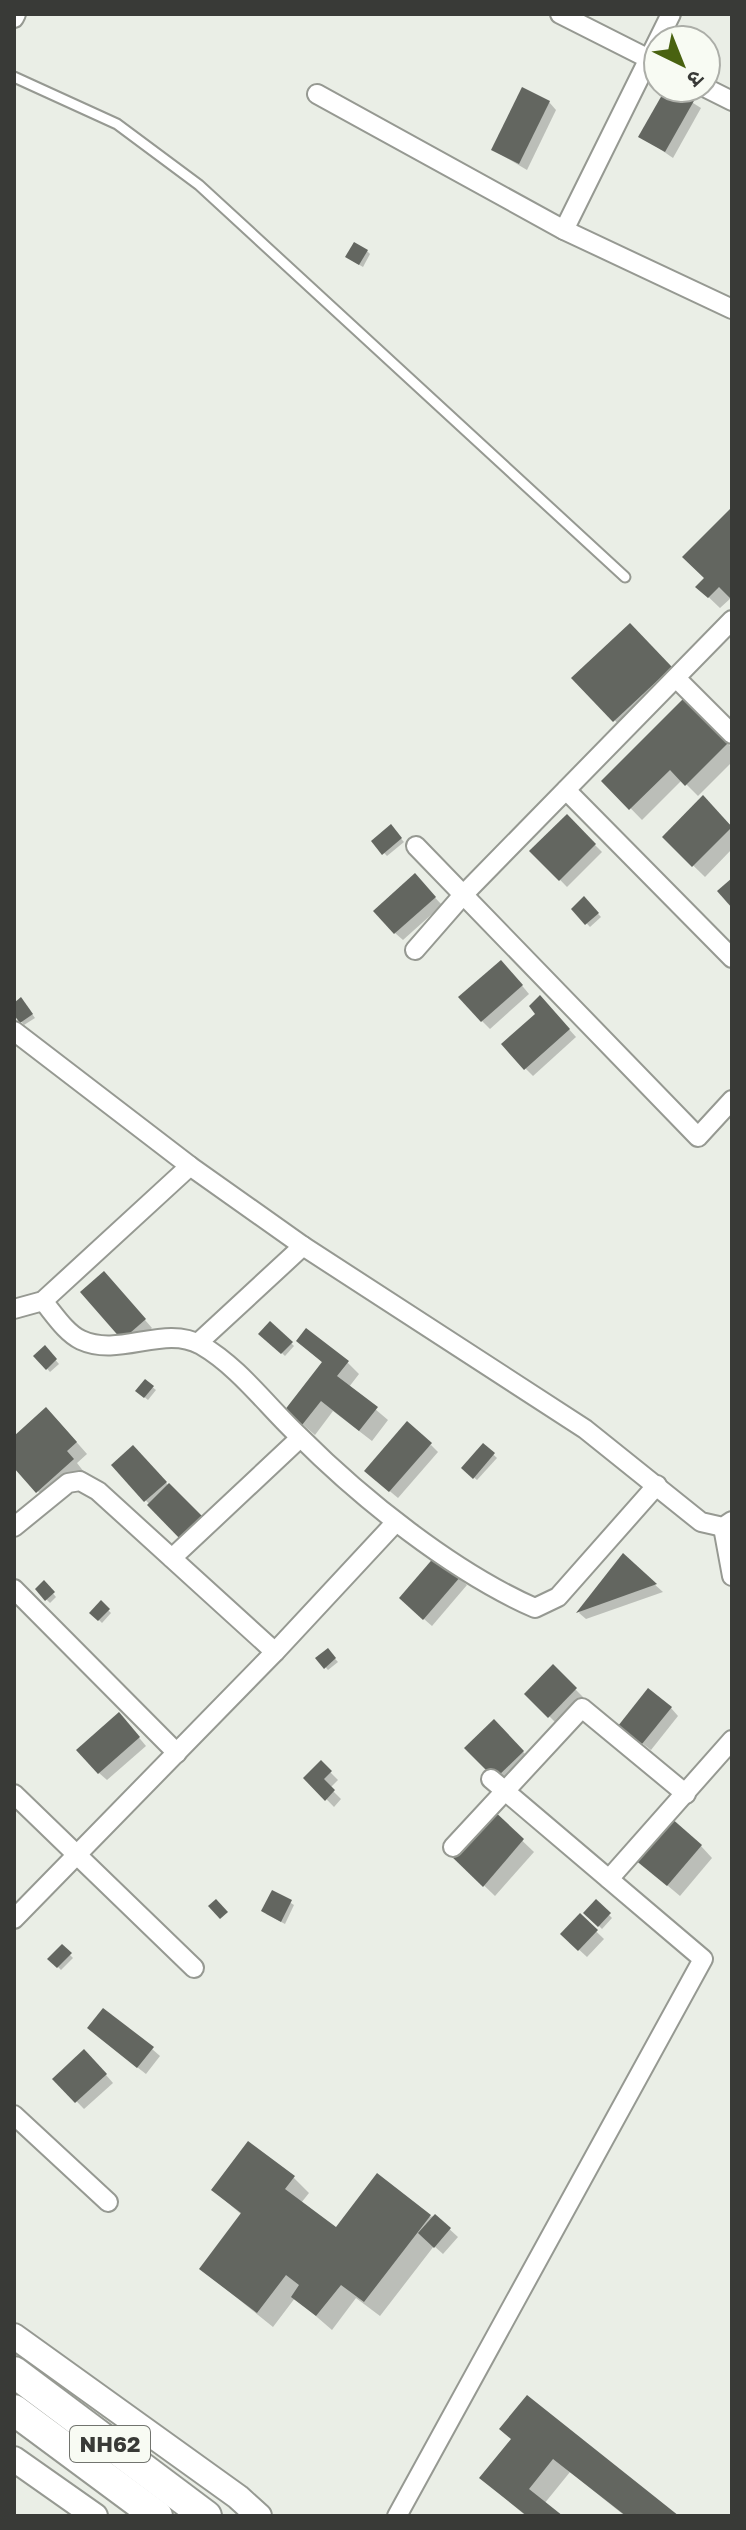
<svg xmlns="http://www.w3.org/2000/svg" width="746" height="2530" font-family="'Golos Text','Noto Sans Devanagari',sans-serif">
<rect width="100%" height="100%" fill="#eaeee6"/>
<g fill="#0003">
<polygon points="669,88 701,108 673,158 641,136"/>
<polygon points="549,102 556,110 527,170 493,150"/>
<polygon points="367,251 370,254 363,267 351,260"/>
<polygon points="732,510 732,597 720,608 698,587 707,578"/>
<polygon points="630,625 682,679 626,732 574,678"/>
<polygon points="698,711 732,748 732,762 698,796 682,780 642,820 604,781"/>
<polygon points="703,798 732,827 732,849 705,877 664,837"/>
<polygon points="567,817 602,852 567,887 532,851"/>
<polygon points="391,827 404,842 387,856 374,842"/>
<polygon points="422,884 442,905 403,940 395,933"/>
<polygon points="584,899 601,917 590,927 573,909"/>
<polygon points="509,970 529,994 490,1029 482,1021"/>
<polygon points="24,1003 35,1018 24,1025 14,1012 14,1005"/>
<polygon points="548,1006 576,1037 533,1076 525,1068 538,1014"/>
<polygon points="111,1281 152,1328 131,1347"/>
<polygon points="270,1323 294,1346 285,1356 261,1333"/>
<polygon points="298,1341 347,1362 359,1374 349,1387 388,1420 372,1441 333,1411 315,1435 287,1411 324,1364"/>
<polygon points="45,1348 59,1364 50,1372 36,1356"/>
<polygon points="145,1381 156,1390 148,1400 137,1391"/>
<polygon points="58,1421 87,1454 77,1463 84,1472 49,1503 14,1465 14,1438"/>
<polygon points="431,1445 438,1452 398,1498 374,1478"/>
<polygon points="483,1445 497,1458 477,1480 463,1468"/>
<polygon points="141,1455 169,1486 150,1505 114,1465"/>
<polygon points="623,1556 663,1592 586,1619 579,1613"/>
<polygon points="459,1578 467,1585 432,1626 409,1606"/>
<polygon points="44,1583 56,1597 50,1603 37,1590"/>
<polygon points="101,1603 111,1613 102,1623 92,1613"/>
<polygon points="328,1651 338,1662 328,1670 318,1659"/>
<polygon points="553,1667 583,1697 557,1724 527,1694"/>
<polygon points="671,1708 678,1716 651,1750 629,1733"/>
<polygon points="126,1722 146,1746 107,1780 99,1773"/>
<polygon points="494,1722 530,1759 504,1785 467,1748"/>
<polygon points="321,1763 338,1780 330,1788 341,1799 334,1807 306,1778"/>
<polygon points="491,1811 534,1852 495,1896 450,1853"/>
<polygon points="701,1846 712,1858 680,1896 649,1870"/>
<polygon points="273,1892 294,1905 285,1924 266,1914"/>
<polygon points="596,1902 612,1918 602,1929 586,1913"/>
<polygon points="580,1916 604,1939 587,1957 562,1934"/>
<polygon points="62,1947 73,1958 61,1970 50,1959"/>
<polygon points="97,2036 152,2049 160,2056 146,2074"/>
<polygon points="92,2059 113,2083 84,2109 55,2079"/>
<polygon points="248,2143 294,2178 309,2193 301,2203 336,2230 435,2216 458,2237 443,2254 434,2246 380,2316 356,2298 332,2330 295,2298 273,2327 201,2269 242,2215 213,2190"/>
<polygon points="512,2440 676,2516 625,2516 570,2472 544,2504 560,2516 526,2516 481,2478"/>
</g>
<g fill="#636660">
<polygon points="522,87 550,101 519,164 491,150"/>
<polygon points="666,88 676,88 695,99 665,152 638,137"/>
<polygon points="354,242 368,250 359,265 345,257"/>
<polygon points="732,507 732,600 719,587 708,598 695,587 704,578 682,557"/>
<polygon points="630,623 672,667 613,722 571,678"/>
<polygon points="686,696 728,743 685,786 670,770 629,810 601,781"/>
<polygon points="703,795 732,827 692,867 662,837"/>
<polygon points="567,814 596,844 559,881 529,851"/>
<polygon points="391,824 402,838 382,855 371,841"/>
<polygon points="415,873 436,897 394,934 373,911"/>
<polygon points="732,878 732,908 717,891"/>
<polygon points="584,896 599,913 585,925 571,909"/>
<polygon points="501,960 523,985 481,1022 458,997"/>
<polygon points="540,995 570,1029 524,1070 501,1044 535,1014 529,1006"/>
<polygon points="21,997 33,1014 20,1023 14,1015 14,1003"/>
<polygon points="104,1271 146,1319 122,1340 80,1292"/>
<polygon points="270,1321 293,1342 281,1354 258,1334"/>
<polygon points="306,1328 349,1361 337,1376 378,1407 359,1431 321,1401 302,1425 284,1411 322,1362 296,1341"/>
<polygon points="45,1345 57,1359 46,1370 33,1356"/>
<polygon points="145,1379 154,1386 144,1398 135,1391"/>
<polygon points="46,1407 77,1442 67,1451 74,1459 36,1493 14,1468 14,1436"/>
<polygon points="407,1421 432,1443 389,1492 364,1471"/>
<polygon points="483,1443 495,1453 473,1479 461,1468"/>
<polygon points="133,1445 167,1482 144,1502 111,1465"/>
<polygon points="169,1483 206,1520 183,1542 147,1505"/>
<polygon points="623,1553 657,1584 576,1613"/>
<polygon points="436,1555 461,1576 423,1620 399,1598"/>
<polygon points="44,1580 55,1592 45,1601 35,1589"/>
<polygon points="101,1600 110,1609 98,1621 89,1613"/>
<polygon points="328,1648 336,1658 324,1669 315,1658"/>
<polygon points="553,1664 577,1688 548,1718 524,1694"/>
<polygon points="648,1688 672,1707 642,1744 618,1726"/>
<polygon points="119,1712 140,1737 98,1774 76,1750"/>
<polygon points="494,1719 524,1751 495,1779 464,1748"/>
<polygon points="321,1760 332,1771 324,1779 335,1790 325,1801 303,1778"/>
<polygon points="491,1808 524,1839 483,1887 448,1853"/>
<polygon points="670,1817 702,1845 667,1886 634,1859"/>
<polygon points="272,1890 292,1900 281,1922 261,1911"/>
<polygon points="216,1899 228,1912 220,1919 208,1906"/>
<polygon points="596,1899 611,1913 598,1927 583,1913"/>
<polygon points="580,1913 598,1930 578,1951 560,1934"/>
<polygon points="62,1944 72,1953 57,1968 47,1959"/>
<polygon points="103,2008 154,2047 137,2068 87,2028"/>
<polygon points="84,2049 107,2074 75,2103 52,2079"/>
<polygon points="248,2141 295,2176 285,2189 336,2227 377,2173 431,2215 364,2302 341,2285 316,2316 291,2297 299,2285 286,2275 257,2313 199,2269 241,2213 211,2190"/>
<polygon points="435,2214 451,2228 434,2248 418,2233"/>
<polygon points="527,2395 679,2516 626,2516 553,2459 529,2489 563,2516 527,2516 479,2478 511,2439 499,2429"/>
</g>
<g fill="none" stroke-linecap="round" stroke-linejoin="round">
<defs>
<polyline id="service" points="14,77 117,124 199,185 625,577"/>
<g id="minor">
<polyline points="560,14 657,63"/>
<polyline points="14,18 16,14"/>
<polyline points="706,88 732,101"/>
<polyline points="317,94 564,230 732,309"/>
<polyline points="564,230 671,14"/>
<polyline points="676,678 732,734"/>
<polyline points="566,790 732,958"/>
<polyline points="416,846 698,1137 732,1100"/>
<polyline points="415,950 463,895 732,620"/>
<polyline points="14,1031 190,1166 303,1246 585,1429 701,1522 723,1527 732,1521"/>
<path d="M43,1301c11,13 23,32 38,39 39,18 83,-16 120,5 38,22 66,61 98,91 63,63 154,136 236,172l23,-11 99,-112"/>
<polyline points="14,1309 43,1301 190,1166"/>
<polyline points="198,1343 303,1246"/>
<polyline points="14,1527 68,1483 80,1481 98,1491 275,1652"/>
<polyline points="723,1527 732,1576"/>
<polyline points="172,1558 300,1438"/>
<polyline points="14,1589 177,1753"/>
<polyline points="14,1794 194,1968"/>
<polyline points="453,1847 582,1708 686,1794"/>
<polyline points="609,1879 732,1740"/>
<polyline points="14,1919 275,1652 395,1523"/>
<polyline points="14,2115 108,2202"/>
<polyline points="397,2516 703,1959 491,1779"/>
</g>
<g id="tertiary">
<polyline points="14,2336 238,2497 259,2516"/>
<polyline points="14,2459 95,2516"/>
</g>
<g id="trunk">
<polyline points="14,2372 206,2516"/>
<polyline points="14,2410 157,2516"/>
</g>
</defs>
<use href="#service" stroke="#969992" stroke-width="13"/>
<use href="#minor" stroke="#969992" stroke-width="22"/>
<use href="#tertiary" stroke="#969992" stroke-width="28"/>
<use href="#trunk" stroke="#969992" stroke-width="34"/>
<use href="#service" stroke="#fff" stroke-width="9"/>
<use href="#minor" stroke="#fff" stroke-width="18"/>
<use href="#tertiary" stroke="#fff" stroke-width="24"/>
<use href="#trunk" stroke="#fff" stroke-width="30"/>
</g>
<g text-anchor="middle" stroke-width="8" stroke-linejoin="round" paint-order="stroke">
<rect fill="#f8fbf3" stroke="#72746f" stroke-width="2" x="70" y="2426" width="80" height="36" rx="6"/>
<g font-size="22" font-weight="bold" fill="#393a37">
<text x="110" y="2452">NH62</text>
</g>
</g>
<rect width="746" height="2530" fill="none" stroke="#393a37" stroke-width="32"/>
<g transform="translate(682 64) rotate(137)"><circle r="38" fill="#f8fbf3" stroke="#acaea8" stroke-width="2"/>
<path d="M0-6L14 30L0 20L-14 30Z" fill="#496210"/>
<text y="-12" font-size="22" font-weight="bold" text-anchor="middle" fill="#393a37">उ</text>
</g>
</svg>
